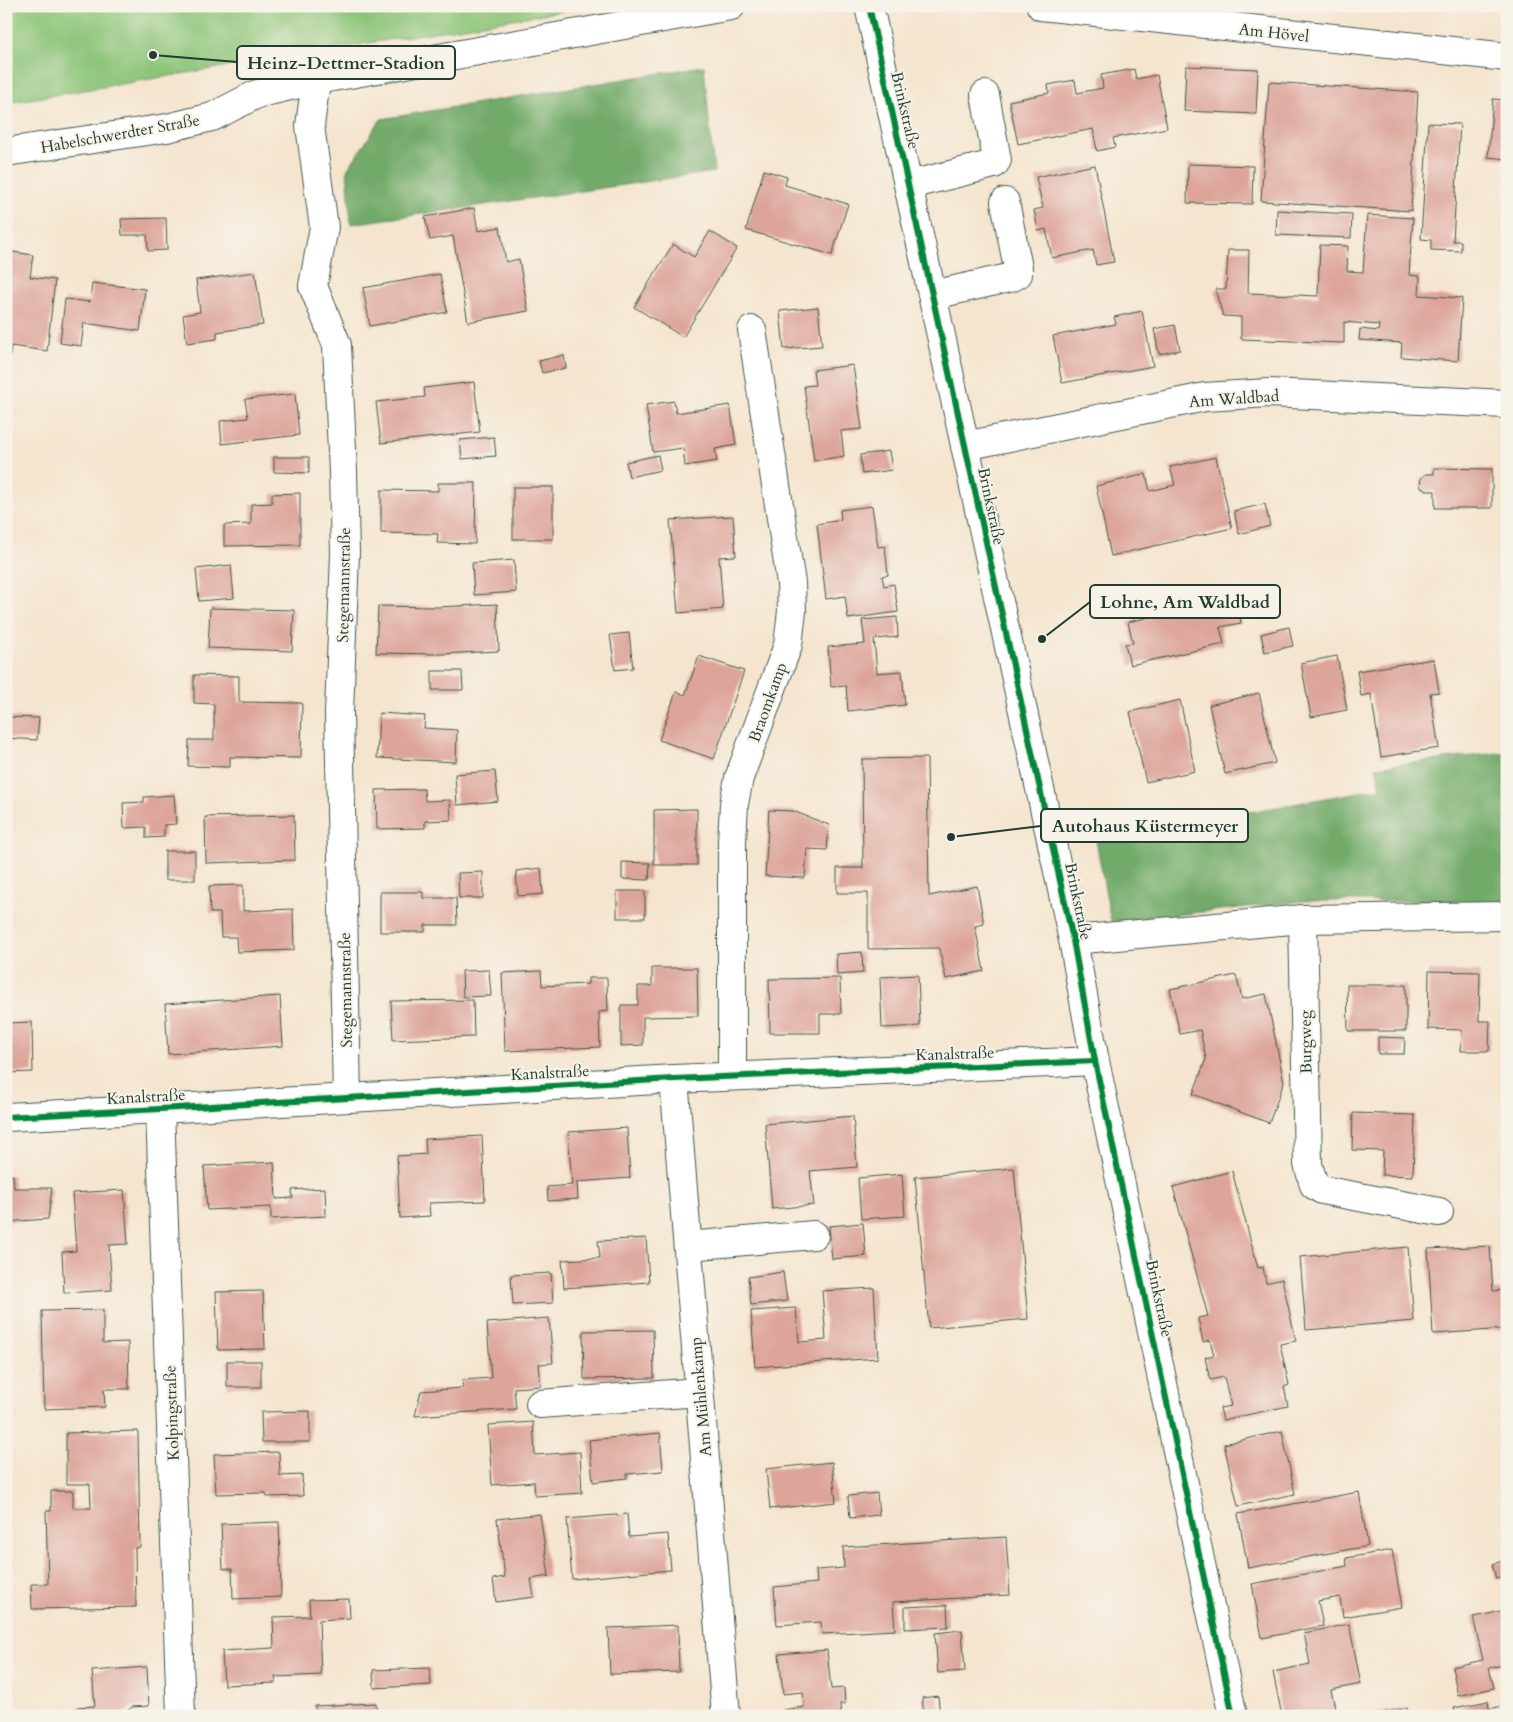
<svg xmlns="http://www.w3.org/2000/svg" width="1513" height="1722" font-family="Cardo,serif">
<rect width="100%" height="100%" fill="#f7f3e8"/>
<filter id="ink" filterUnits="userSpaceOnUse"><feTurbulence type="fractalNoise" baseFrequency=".02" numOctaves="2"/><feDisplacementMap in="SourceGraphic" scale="10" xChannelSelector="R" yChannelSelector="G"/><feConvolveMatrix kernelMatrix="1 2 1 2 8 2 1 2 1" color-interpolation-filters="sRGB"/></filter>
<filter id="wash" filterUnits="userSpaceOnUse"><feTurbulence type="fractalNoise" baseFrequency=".0096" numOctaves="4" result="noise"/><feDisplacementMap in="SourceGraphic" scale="20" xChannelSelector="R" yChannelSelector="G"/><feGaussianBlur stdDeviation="1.12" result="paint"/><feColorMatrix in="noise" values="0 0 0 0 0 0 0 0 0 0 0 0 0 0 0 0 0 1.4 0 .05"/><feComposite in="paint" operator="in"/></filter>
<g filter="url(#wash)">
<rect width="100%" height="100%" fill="#f5e5cf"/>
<polygon fill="#8dc579" stroke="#568156" points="6,6 592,6 6,103"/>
<g fill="#72aa69" stroke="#48744e">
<polygon points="704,66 714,172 351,224 347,170 381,119"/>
<polygon points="1507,752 1507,901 1303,901 1111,922 1096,840 1381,788 1376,767"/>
</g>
<g id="blocks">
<g fill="#dda49a">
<polygon points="1186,66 1258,69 1256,114 1184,111"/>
<polygon points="1134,69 1136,79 1157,75 1167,128 1113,138 1115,147 1097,151 1093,129 1018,144 1009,101 1049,93 1048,85 1075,80 1077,93 1103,88 1101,75"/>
<polygon points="1269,82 1418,92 1411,211 1261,201"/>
<polygon points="1493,99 1507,100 1507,159 1488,157"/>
<polygon points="1428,123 1460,124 1453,241 1461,241 1461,251 1431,250 1431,240 1421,239"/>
<polygon points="1188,164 1253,166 1252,204 1187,203"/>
<polygon points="1095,165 1114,262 1096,265 1093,250 1052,258 1046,229 1038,231 1034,210 1043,208 1036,177"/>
<polygon points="764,170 787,177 785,185 848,204 832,255 746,230"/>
<polygon points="474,208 478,231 500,227 506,262 519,259 528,311 468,322 453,236 430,240 425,217"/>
<polygon points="1277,210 1352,214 1351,238 1276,235"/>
<polygon points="1367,215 1413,218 1409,275 1420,276 1419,295 1462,298 1458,361 1401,357 1402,343 1359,340 1360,329 1378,331 1379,325 1344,322 1344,343 1241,339 1241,317 1223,316 1215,289 1226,289 1228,250 1249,250 1248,293 1318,296 1320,245 1348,246 1347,271 1363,272"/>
<polygon points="166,218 167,250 148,251 147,235 122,235 121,219"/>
<polygon points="710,231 737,248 683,337 634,307 673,244 694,257"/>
<polygon points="6,251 33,255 30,277 55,280 47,351 11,346 10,356 6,355"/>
<polygon points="255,272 263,325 217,332 217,339 187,343 183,315 200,312 196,280"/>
<polygon points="440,274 447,312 370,326 363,288"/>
<polygon points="92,283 145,289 140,331 84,323 81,346 60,343 65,299 90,302"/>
<polygon points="818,307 822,346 784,349 780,311"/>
<polygon points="1142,311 1153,366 1062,383 1053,336 1116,324 1114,317"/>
<polygon points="1175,325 1180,350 1159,354 1154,329"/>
<polygon points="564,355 566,368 542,373 539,361"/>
<polygon points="853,365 862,429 841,431 844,456 814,461 804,386 815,385 813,370"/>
<polygon points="474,382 480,432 381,443 376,402 425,397 424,388"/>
<polygon points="295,394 299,435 222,444 220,421 248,418 245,399"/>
<polygon points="674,401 676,413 730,405 736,445 715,449 717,461 685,466 683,448 653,452 646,405"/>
<polygon points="494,437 496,456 462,459 460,440"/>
<polygon points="889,451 892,470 862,474 860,455"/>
<polygon points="658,455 661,470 629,477 626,462"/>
<polygon points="274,457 309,457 309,473 274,472"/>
<polygon points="1216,457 1232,528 1111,556 1096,486 1146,474 1150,491 1175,485 1170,467"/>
<polygon points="1434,468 1492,469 1492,508 1435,508 1435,491 1428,491 1420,487 1421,478 1426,474 1434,474"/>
<polygon points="438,483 476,483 475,544 437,543 438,534 381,533 381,490 438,491"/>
<rect x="513" y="487" width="40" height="52"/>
<polygon points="300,493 300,545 224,546 224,525 251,524 251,504 272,503 272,494"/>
<polygon points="1265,504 1270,526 1239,534 1234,511"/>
<polygon points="872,506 878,547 885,546 888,575 882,576 884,586 894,584 898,612 848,619 845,596 826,599 817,524 841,520 840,510"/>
<polygon points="733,516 736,556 719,557 723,609 678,613 670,520"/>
<polygon points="514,560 516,592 474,595 472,563"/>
<polygon points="231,565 234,598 199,601 196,569"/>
<polygon points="1236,597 1241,623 1220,627 1224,644 1130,665 1125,644 1133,643 1128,622"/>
<polygon points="497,604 499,651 440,654 376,653 378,606 438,607"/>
<polygon points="210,608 294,610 292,651 208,648"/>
<polygon points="897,617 898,637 874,639 877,673 902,671 905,705 848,711 846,686 831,687 828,647 865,644 862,620"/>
<polygon points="1289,627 1293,646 1265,652 1261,634"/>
<polygon points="629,633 633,668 615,670 610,635"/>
<polygon points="699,656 744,671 714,759 659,740 676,692 685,695"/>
<polygon points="1337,656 1347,710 1311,717 1301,663"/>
<polygon points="1434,659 1439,692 1430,693 1439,748 1381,757 1371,694 1361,696 1357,671"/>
<polygon points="432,671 462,671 463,690 432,690"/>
<polygon points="194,675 239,676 239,702 302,703 301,758 230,757 230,767 188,766 189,740 214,740 214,704 194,703"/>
<polygon points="1259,693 1275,763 1225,774 1209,705"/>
<polygon points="1180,700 1195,771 1146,782 1130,712"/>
<polygon points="379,713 425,716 424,728 457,730 456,762 377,758"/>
<polygon points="6,717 39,718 37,740 6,738"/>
<polygon points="927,758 929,896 977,886 984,924 975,926 984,971 946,979 939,948 868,949 868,893 837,893 837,868 863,868 862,759"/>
<polygon points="495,771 498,801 457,805 455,774"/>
<polygon points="424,789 425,801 450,800 451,820 425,821 425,828 377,829 376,790"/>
<polygon points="174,795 176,824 164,825 164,837 146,838 146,827 124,828 123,803 144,802 144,797"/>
<polygon points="697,809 697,865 654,865 654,810"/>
<polygon points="769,810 793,811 829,825 827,850 807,849 805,878 765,876"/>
<polygon points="294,815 295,860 206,863 205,817"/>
<rect x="165" y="851" width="30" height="29"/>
<polygon points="622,862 650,863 649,880 622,879"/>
<polygon points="541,868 543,894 518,896 516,871"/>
<polygon points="483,872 483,898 459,898 458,873"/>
<polygon points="243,885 243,911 293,909 294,950 237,952 236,937 221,937 220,913 210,913 209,886"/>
<rect x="617" y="891" width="28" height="27"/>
<polygon points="380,892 423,892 423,898 456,898 457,925 425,925 425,932 380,932"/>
<polygon points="862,952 863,973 837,975 836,954"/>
<polygon points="652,968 697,968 698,1016 643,1017 643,1045 621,1046 621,1005 638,1005 638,986 652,986"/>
<polygon points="489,970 491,996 463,997 462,971"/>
<polygon points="541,971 542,986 588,984 588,978 607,978 608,1011 599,1012 600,1047 505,1051 502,973"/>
<polygon points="1429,971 1480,972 1479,1021 1490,1021 1489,1051 1461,1051 1462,1030 1428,1029"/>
<polygon points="918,975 920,1026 882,1028 880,977"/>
<polygon points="1236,975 1242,999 1266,994 1284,1082 1269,1123 1193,1094 1206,1059 1200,1030 1180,1034 1170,989"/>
<polygon points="840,978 841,1014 820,1014 820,1033 770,1033 769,979"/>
<polygon points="1347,985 1406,985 1406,1031 1348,1031"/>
<polygon points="280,996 283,1046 168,1054 165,1004"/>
<polygon points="473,1000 474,1037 393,1040 391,1001"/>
<polygon points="32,1022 33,1072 6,1073 6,1023"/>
<polygon points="1378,1037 1405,1038 1404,1054 1378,1054"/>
<polygon points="1353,1113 1415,1115 1413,1176 1382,1175 1383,1151 1352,1150"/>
<polygon points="853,1116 857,1167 810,1171 814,1205 772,1209 765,1124"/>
<polygon points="627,1128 630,1178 577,1182 578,1199 548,1201 547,1187 572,1185 568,1132"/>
<polygon points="482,1136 485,1201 429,1203 430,1216 400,1218 397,1156 426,1154 425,1139"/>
<polygon points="274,1162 276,1199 293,1198 292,1190 325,1188 326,1216 271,1219 271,1207 207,1210 204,1166"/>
<polygon points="1014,1168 1028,1319 929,1328 915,1177"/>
<polygon points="1232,1171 1258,1268 1263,1267 1266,1283 1282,1279 1296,1341 1280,1344 1289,1385 1284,1387 1288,1406 1223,1420 1220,1408 1231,1406 1224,1377 1210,1380 1205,1357 1214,1355 1210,1340 1203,1342 1198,1318 1208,1316 1173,1187"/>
<polygon points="902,1174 905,1216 861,1219 858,1178"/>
<polygon points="13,1175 14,1188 52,1188 48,1219 6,1222 6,1176"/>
<polygon points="124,1190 128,1244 109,1245 112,1290 64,1293 62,1252 76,1251 72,1193"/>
<polygon points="863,1223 866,1256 832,1259 829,1226"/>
<polygon points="646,1238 649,1282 564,1288 562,1260 600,1258 598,1241"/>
<polygon points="1490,1246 1493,1291 1507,1290 1507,1329 1433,1334 1428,1249"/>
<polygon points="1408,1247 1414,1321 1306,1330 1300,1257"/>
<polygon points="783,1272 787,1301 751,1305 748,1277"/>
<polygon points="551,1273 553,1303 513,1305 511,1275"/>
<polygon points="874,1288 878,1358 755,1367 751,1311 796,1308 799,1342 826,1340 822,1291"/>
<polygon points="263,1291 265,1349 218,1350 216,1292"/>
<polygon points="103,1310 103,1343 128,1342 129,1389 104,1389 105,1407 44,1409 42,1311"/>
<polygon points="549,1318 553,1363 539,1364 541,1386 514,1388 516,1409 415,1416 421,1391 463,1388 462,1380 491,1378 487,1323"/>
<polygon points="653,1330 654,1378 584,1379 583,1331"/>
<rect x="227" y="1361" width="34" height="26"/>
<polygon points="310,1411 310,1442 262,1442 261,1412"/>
<polygon points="533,1422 535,1455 580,1452 582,1493 535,1496 534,1482 492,1485 488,1425"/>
<polygon points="138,1431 140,1547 135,1548 136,1607 32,1609 31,1584 48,1584 46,1511 51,1511 51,1491 73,1491 73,1508 91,1508 90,1484 66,1484 66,1433"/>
<polygon points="1282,1431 1295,1494 1238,1506 1224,1444"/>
<polygon points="660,1433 663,1471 627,1474 627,1478 593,1482 589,1440"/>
<polygon points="279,1452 280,1476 302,1475 303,1496 267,1497 266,1493 216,1494 214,1454"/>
<polygon points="832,1462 836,1502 770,1509 766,1469"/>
<polygon points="1359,1492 1368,1546 1248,1568 1238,1514"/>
<polygon points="877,1493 879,1515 850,1518 848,1496"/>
<polygon points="540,1514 549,1576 531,1579 534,1597 496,1602 493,1579 505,1577 497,1519"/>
<polygon points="627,1514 629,1537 668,1534 671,1570 572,1579 567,1519"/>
<polygon points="279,1522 281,1597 233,1599 232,1569 223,1569 221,1524"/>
<polygon points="1006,1537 1010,1595 893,1602 895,1630 822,1634 821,1622 777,1625 774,1587 817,1583 816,1570 844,1568 843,1547"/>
<polygon points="1392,1550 1402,1607 1343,1617 1340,1597 1318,1601 1323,1626 1262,1638 1252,1584 1347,1566 1346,1558"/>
<polygon points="1507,1560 1507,1576 1496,1579 1492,1564"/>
<polygon points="349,1599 350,1618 319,1620 321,1675 275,1677 276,1683 224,1685 222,1651 274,1648 273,1617 310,1616 309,1600"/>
<polygon points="947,1605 948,1627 905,1629 905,1607"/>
<polygon points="1507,1610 1507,1664 1489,1668 1494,1688 1458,1696 1452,1667 1483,1660 1473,1617"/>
<polygon points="1349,1624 1361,1684 1331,1690 1337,1716 1282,1716 1273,1672 1310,1664 1304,1633"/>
<polygon points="678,1625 679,1672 610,1674 608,1628"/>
<polygon points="962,1630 965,1671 938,1673 935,1633"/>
<polygon points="827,1650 831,1689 844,1688 845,1704 840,1704 841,1716 784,1716 783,1710 804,1707 803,1692 783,1694 779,1654"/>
<polygon points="147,1667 149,1706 132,1707 121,1716 78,1716 78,1707 95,1706 92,1671"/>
<polygon points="430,1668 431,1685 374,1688 373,1670"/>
<polygon points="938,1696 940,1716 924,1716 922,1698"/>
<polygon points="1488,1701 1489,1709 1507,1705 1507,1716 1456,1716 1454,1708"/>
<polygon points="376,1703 377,1716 315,1716 315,1706"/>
<polygon points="1407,1708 1409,1716 1371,1716 1371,1715"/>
</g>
</g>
</g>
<g filter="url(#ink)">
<use href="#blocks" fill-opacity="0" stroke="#3f564b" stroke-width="1"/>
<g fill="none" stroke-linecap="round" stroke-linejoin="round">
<defs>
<g id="minor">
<polyline points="869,6 1073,940 1095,1061 1233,1716"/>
<polyline points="1041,6 1507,57"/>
<polyline points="316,80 310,126 324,227 313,286 337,345 343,472 345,553 339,713 347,1097"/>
<polyline points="6,152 167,128 212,117 257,94 316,80 731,6"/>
<polyline points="909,185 994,164 997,160 985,95"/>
<polyline points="933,295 1013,277 1018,274 1018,268 1005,202"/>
<polyline points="965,446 1205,397 1269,393 1507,404"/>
<polyline points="1303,919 1308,1164 1314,1185 1322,1190 1439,1212"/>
<polyline points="1073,940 1303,919 1507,916"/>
<polyline points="732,1076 732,841 734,804 739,778 788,645 792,611 791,583 752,330"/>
<polyline points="674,1079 726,1716"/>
<polyline points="160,1109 181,1716"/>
<polyline points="6,1117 160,1109 674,1079 1095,1061"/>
<polyline points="688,1246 814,1235"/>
<polyline points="540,1404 699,1392"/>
</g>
</defs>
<use href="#minor" stroke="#3f564b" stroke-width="30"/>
<use href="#minor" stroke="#fff" stroke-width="28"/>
<defs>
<g id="cycleway">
<polyline points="869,6 1073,940 1095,1061 1233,1716"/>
<polyline points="6,1117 160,1109 674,1079 1095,1061"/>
</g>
</defs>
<use href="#cycleway" stroke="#f7f3e8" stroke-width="9"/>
<use href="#cycleway" stroke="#00873e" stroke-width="6"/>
</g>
</g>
<g text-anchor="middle" stroke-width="4" stroke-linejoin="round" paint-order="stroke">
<g font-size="16" fill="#1f3d34" stroke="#f7f3e8">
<text transform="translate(1274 32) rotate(6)" y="6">Am Hövel</text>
<text transform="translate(906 110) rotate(77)" y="6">Brinkstraße</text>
<text transform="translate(120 133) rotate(-10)" y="6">Habelschwerdter Straße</text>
<text transform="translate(1234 398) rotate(-4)" y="6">Am Waldbad</text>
<text transform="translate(992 506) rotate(78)" y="6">Brinkstraße</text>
<text transform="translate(343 585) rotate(-89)" y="6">Stegemannstraße</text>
<text transform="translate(767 702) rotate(-70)" y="6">Braomkamp</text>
<text transform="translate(1079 901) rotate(78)" y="6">Brinkstraße</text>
<text transform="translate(345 990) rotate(-91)" y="6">Stegemannstraße</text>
<text transform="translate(1305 1042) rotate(-91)" y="6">Burgweg</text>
<text transform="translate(955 1053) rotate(-2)" y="6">Kanalstraße</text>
<text transform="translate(550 1072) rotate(-3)" y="6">Kanalstraße</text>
<text transform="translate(146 1096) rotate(-3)" y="6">Kanalstraße</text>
<text transform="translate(1160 1298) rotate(78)" y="6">Brinkstraße</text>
<text transform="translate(700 1397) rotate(-95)" y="6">Am Mühlenkamp</text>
<text transform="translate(171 1413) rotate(-92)" y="6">Kolpingstraße</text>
</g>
</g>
<path fill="none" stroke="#1f3d34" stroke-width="2" d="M153 55L237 62M1042 639L1090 602M951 837L1041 826"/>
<g fill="#1f3d34" stroke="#f7f3e8" stroke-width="2">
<circle cx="153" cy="55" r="5"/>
<circle cx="1042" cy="639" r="5"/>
<circle cx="951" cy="837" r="5"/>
</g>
<g fill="#f7f3e8" stroke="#1f3d34" stroke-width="2">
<rect x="237" y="46" width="218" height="33" rx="5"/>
<rect x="1090" y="585" width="190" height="33" rx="5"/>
<rect x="1041" y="809" width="207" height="33" rx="5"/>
</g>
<g font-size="18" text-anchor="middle" font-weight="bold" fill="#1f3d34">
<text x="346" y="69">Heinz-Dettmer-Stadion</text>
<text x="1185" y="608">Lohne, Am Waldbad</text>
<text x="1145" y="832">Autohaus Küstermeyer</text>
</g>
<rect width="1513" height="1722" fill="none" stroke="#f7f3e8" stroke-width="25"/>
</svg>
